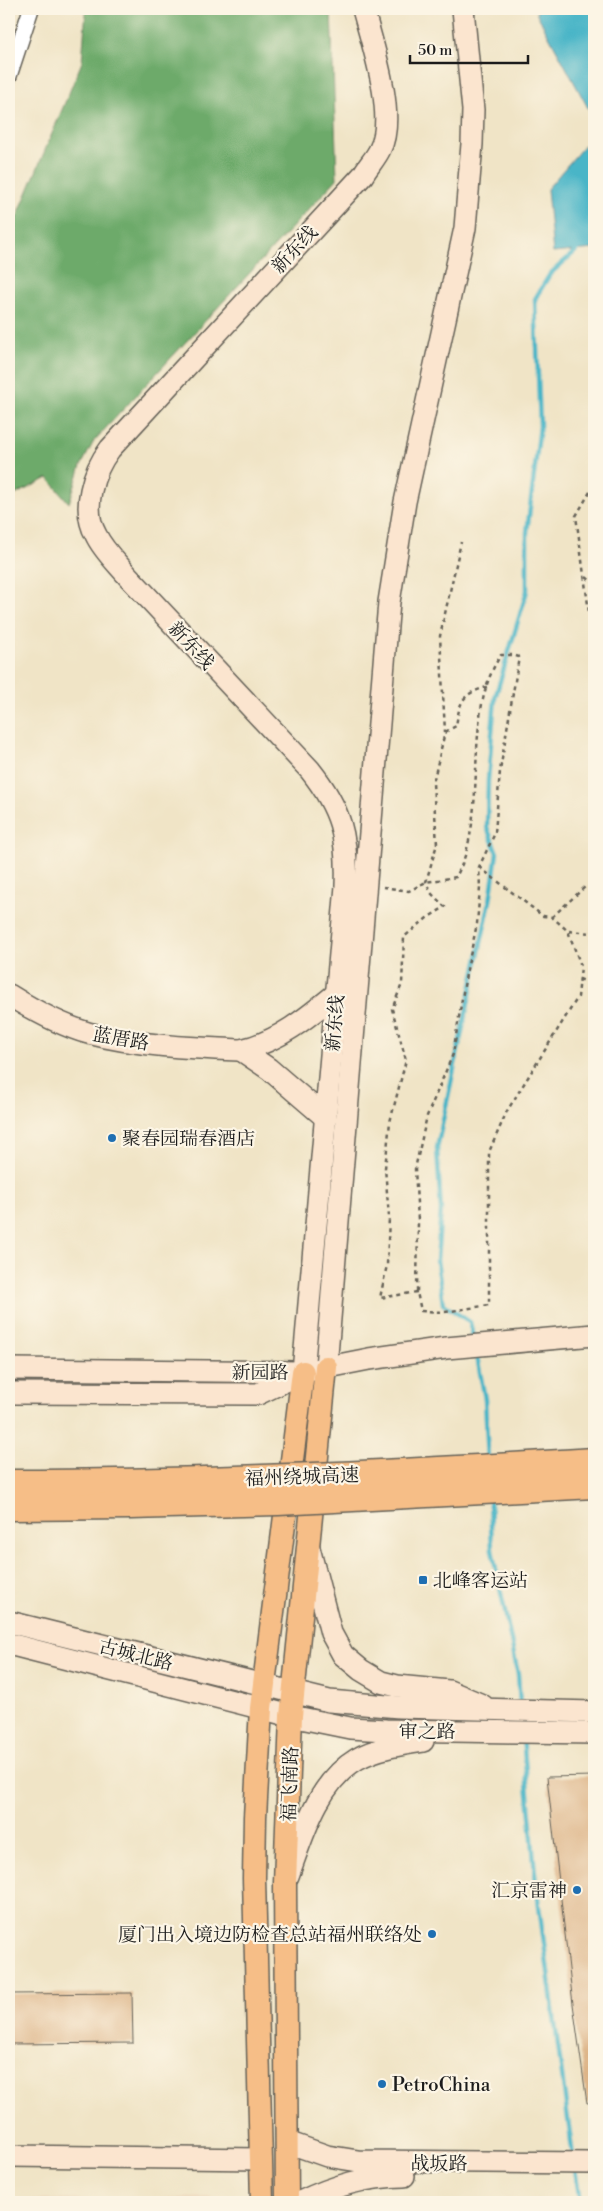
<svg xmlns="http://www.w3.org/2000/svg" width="603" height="2211" font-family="'Libre Bodoni','Noto Serif SC',serif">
<rect width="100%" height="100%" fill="#fcf5e5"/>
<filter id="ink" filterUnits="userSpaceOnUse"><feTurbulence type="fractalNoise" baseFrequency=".02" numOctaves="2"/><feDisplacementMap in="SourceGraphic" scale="10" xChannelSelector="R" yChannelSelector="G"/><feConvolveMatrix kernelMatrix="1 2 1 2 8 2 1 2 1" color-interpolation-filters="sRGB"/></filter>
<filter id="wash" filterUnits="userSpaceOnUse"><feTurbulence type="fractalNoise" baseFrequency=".0096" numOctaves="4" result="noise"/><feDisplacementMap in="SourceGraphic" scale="20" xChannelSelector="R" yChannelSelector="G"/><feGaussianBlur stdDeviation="1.12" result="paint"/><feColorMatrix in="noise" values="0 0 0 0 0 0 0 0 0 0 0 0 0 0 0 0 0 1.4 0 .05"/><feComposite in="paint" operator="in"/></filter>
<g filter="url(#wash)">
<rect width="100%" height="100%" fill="#f0e4c6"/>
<polygon fill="#ecd7ba" points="211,2197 221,2202 22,2202 22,2200"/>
<polygon fill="#6daa6b" stroke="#446344" points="86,9 331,9 337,179 94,441 81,466 69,503 48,478 9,498 9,236 82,62"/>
<g fill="#4ab5c7" stroke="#336872">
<polygon points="537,9 594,9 594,119 537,14"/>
<polygon points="594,134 594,249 553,253 547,189"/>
</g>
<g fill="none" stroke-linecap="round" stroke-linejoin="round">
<g stroke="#4ab5c7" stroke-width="4.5">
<polyline points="474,1341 470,1322 443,1304 437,1260 441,1210 437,1148 490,901 497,853 487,827 488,780 495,698 527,591 527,532 540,426 535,299 550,274 579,248"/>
<polyline points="476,1351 485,1399 488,1460"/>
<polyline points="490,1500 492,1550 518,1674 520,1704"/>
<polyline points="523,1737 536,1884 573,2156"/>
<polyline points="575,2169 580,2202"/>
</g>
</g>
<g id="blocks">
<g fill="#ddb487">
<polygon points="594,1776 594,2102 587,2103 573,2004 547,1777"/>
<polygon points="132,1993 133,2043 9,2044 9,1994"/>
</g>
</g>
</g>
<g filter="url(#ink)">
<use href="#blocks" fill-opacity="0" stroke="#666258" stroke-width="1"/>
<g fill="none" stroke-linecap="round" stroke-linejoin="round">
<defs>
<polyline id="street" points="9,76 31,9"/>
<g id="secondary">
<path d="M9,995c24,15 51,30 79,38 49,13 103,15 153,17 37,-8 67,-33 96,-57"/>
<polyline points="241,1050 269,1069 326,1118"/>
<polyline points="326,1367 389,602 405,502 465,228 472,144 473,110 463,9"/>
<polyline points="9,1369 303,1372 369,1359 446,1348 594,1335"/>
<path d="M303,1372l43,-486c2,-49 -5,-77 -36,-116l-183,-195c-11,-13 -24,-25 -31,-40 -15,-26 -3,-64 14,-86l253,-274c5,-9 13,-17 17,-26 17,-33 -8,-106 -17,-140"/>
<polyline points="9,1393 258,1394 298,1375"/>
<polyline points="309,1548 331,1633 343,1655 361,1670 381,1682 397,1686 449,1691 482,1705"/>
<polyline points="9,1622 329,1701 399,1707 594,1712"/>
<polyline points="9,1644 291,1716 350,1728 386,1730 594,1733"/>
<path d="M288,1876c15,-41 29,-93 69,-117 19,-11 45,-15 66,-18"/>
<polyline points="287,2142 327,2156 358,2161 594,2163"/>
<polyline points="9,2156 261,2159"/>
<path d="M300,2202c34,-16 66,-26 104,-26"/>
</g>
<g id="primary">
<polyline points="262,2202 254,1878 255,1817 261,1708 303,1372"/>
<polyline points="287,2202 285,1883 291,1716 326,1367"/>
</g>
</defs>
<use href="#street" stroke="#666258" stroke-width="18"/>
<use href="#secondary" stroke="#666258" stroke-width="24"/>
<use href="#primary" stroke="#666258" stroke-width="25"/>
<g stroke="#666258" stroke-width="2.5" stroke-dasharray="4 4" stroke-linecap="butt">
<polyline points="594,485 576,516 594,649"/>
<polyline points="586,577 594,583"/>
<path d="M445,732l11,-6c4,-24 5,-32 31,-39"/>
<polyline points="594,755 594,768"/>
<polyline points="479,867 543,916 552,917 568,931 592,933 594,930"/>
<path d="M383,887l26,4 17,-9 30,-5c35,-65 4,-161 45,-222h12l6,2 -19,114 -5,62 -16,34 1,21 -3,36 -11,50 -13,80 -26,62 -12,53 3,51 -1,72 4,19 24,1 44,-7v-153l18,-41 71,-114 3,-31 -13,-35"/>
<polyline points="552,917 586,886 594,887"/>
<polyline points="579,979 594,984"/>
<polyline points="417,1292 380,1298 387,1265 389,1217 385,1168 390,1122 406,1060 392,1009 402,984 404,937 427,918 445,907 431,893 426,882 437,844 433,783 445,732 440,636 461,542"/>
</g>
<use href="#street" stroke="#fff" stroke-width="15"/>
<use href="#secondary" stroke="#fbe5cf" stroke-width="21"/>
<use href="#primary" stroke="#f6be87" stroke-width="22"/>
<defs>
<g id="highway-bridge">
<path d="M9,1483c195,0 390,-10 585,-22"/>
<polyline points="9,1507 131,1506 278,1502 594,1485"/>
</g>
</defs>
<use href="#highway-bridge" stroke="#666258" stroke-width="29" stroke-linecap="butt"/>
<use href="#highway-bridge" stroke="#f6be87" stroke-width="26"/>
</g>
</g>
<g fill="#1f6fb2" stroke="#fcf5e5" stroke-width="2">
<circle cx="112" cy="1138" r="5"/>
<rect x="418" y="1575" width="10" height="10" rx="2.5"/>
<circle cx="577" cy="1890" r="5"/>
<circle cx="432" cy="1934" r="5"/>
<circle cx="382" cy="2084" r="5"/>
</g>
<g text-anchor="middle" stroke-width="4.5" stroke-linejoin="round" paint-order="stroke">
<g font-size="19" fill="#1c1c1c" stroke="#fcf5e5">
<text transform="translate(294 249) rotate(-47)" y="7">新东线</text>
<text transform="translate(192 645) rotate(47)" y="7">新东线</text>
<text transform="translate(334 1023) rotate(-85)" y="7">新东线</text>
<text transform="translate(121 1038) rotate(10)" y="7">蓝厝路</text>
<text x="260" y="1379">新园路</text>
<text transform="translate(302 1476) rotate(-2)" y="7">福州绕城高速</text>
<text transform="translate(136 1654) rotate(14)" y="7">古城北路</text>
<text x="427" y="1738">审之路</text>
<text transform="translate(289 1784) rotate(-88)" y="7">福飞南路</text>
<text x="439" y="2170">战坂路</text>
</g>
<g font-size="19" fill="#1c1c1c" stroke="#fcf5e5" text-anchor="start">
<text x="122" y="1145">聚春园瑞春酒店</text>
<text x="433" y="1587">北峰客运站</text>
<text x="567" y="1897" text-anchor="end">汇京雷神</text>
<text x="422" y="1941" text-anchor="end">厦门出入境边防检查总站福州联络处</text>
<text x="392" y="2091">PetroChina</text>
</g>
</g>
<rect width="603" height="2211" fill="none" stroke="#fcf5e5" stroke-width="30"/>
<path d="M410 55v8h118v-8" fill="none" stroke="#1c1c1c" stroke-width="2.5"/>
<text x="418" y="55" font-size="15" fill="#1c1c1c" stroke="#fcf5e5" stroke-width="4" paint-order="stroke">50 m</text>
</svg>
